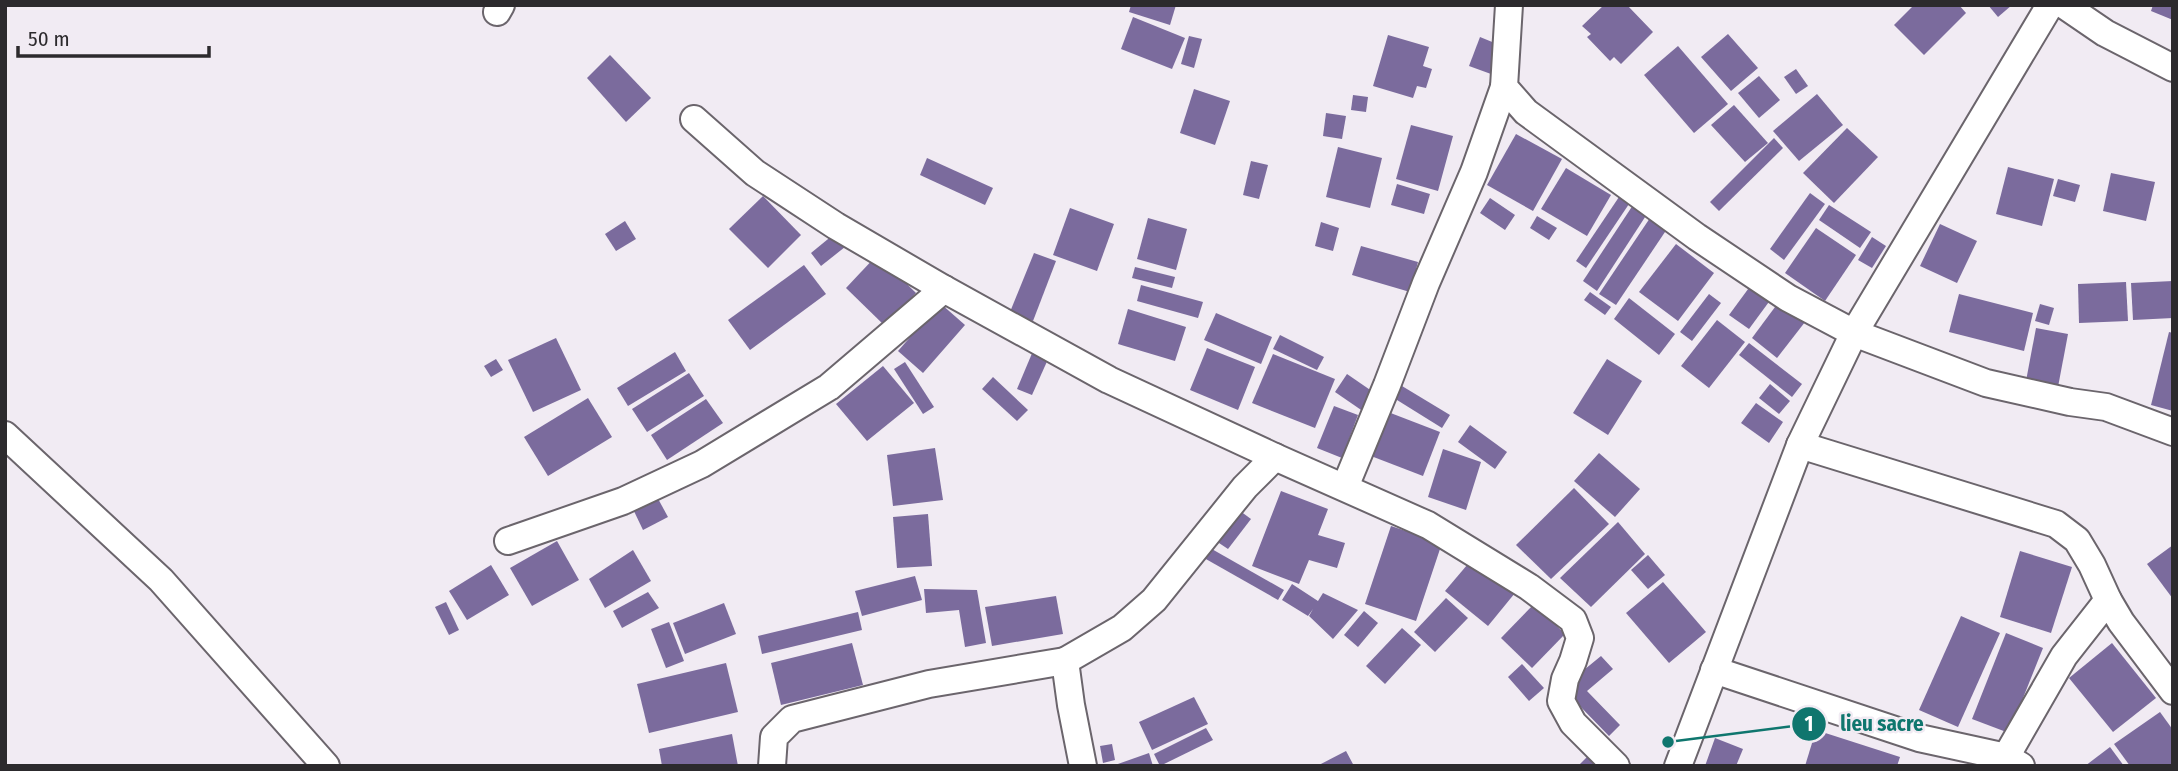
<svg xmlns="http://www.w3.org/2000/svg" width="2178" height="771" font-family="'Fira Sans Condensed',sans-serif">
<rect width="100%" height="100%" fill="#f1ebf3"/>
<g fill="#7b6b9d">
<polygon points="1131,5 1176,5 1170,25 1129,12"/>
<polygon points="1604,5 1627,5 1653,32 1621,64 1614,57 1610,61 1587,37 1591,34 1582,26"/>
<polygon points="1914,5 1959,5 1966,13 1924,55 1894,25"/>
<polygon points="1988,5 2012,5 1998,17"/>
<polygon points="2153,5 2173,5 2173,20 2151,11"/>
<polygon points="1133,17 1185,38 1172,69 1121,49"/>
<polygon points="1728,34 1758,68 1731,91 1701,57"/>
<polygon points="1388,35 1429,47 1423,66 1432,69 1426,88 1417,86 1413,98 1373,86"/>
<polygon points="1189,36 1202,39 1194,68 1181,64"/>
<polygon points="1480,37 1502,46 1491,74 1469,66"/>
<polygon points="1678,46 1728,104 1694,133 1644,75"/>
<polygon points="610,55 651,98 626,122 587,78"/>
<polygon points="1796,69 1808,86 1796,94 1784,77"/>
<polygon points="1759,76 1780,100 1759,118 1738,93"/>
<polygon points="1194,89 1230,101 1215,145 1180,133"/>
<polygon points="1817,94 1843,125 1799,161 1773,131"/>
<polygon points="1353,95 1368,97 1366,112 1351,110"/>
<polygon points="1734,105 1768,143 1745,162 1711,125"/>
<polygon points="1326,113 1346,116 1342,139 1323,136"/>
<polygon points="1411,125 1453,136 1438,191 1396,179"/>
<polygon points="1847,128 1878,157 1834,203 1803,173"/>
<polygon points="1516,134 1562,159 1533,211 1487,185"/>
<polygon points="1774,138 1783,148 1719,211 1710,202"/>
<polygon points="1338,147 1382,158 1370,208 1326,197"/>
<polygon points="927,158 993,188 985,205 920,175"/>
<polygon points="1251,161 1268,165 1259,199 1243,195"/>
<polygon points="2008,167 2054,179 2042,226 1996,214"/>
<polygon points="1566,168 1611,195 1587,236 1541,209"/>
<polygon points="2111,173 2155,182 2146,221 2103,211"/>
<polygon points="2058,179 2080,185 2075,202 2053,196"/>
<polygon points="1397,184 1430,194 1424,214 1391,205"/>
<polygon points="1810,193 1825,204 1784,260 1770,249"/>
<polygon points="1621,194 1631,201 1586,268 1576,261"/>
<polygon points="763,196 801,235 768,268 729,229"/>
<polygon points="1490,198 1515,215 1505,230 1480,213"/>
<polygon points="1635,202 1649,211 1597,291 1583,281"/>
<polygon points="1829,205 1871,232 1860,248 1819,220"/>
<polygon points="1070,208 1114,224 1097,271 1053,255"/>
<polygon points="1652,215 1669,226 1616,305 1599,294"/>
<polygon points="1537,216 1557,228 1549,240 1530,228"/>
<polygon points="1148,218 1187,229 1176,270 1137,259"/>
<polygon points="625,221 636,239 616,251 605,234"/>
<polygon points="1321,222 1339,228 1333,251 1315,246"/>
<polygon points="1940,224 1977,241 1957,283 1920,266"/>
<polygon points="1816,228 1856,255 1825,301 1785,273"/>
<polygon points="839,230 850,243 821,266 811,253"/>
<polygon points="1872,237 1886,246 1872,268 1858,260"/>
<polygon points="1676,244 1714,273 1678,321 1639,292"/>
<polygon points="1361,246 1418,262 1410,292 1352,275"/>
<polygon points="1034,253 1056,261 1033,321 1010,312"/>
<polygon points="877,255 916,293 885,326 846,288"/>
<polygon points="804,265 826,294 750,350 728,320"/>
<polygon points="1135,267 1175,277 1172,288 1132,278"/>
<polygon points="1754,281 1774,295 1749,329 1729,315"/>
<polygon points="2173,281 2173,318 2133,320 2131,283"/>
<polygon points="2126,282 2128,321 2079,323 2078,284"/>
<polygon points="1141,285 1203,302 1198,318 1137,301"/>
<polygon points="1590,292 1611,307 1605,315 1584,300"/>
<polygon points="1709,294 1721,303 1692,341 1680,332"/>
<polygon points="1959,294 2033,313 2024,351 1949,332"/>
<polygon points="1629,298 1675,334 1659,355 1614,319"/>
<polygon points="940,303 965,325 923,373 898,351"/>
<polygon points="1778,303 1805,322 1777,358 1752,338"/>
<polygon points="2040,304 2054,308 2049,325 2035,321"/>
<polygon points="1128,309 1186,327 1175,361 1118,344"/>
<polygon points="1216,313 1272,337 1261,364 1204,340"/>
<polygon points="1717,320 1745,342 1709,388 1681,366"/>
<polygon points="2036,328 2068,334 2058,387 2026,381"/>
<polygon points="2169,332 2173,333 2173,411 2151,405"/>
<polygon points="1280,335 1324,357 1317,370 1273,349"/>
<polygon points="556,338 581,390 533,412 508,360"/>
<polygon points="1749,343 1802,384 1792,397 1739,355"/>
<polygon points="1207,348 1255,367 1238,410 1190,390"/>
<polygon points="1033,351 1049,357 1032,395 1017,389"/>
<polygon points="675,352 686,371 628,406 617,388"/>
<polygon points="1273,354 1335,379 1315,428 1252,403"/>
<polygon points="496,359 503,370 491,377 484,366"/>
<polygon points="1607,359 1642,381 1608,435 1573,413"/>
<polygon points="905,362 934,407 923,414 894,369"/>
<polygon points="883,366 914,403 867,441 836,404"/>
<polygon points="689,373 704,396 647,432 632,409"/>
<polygon points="1347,374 1379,396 1367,414 1335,392"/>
<polygon points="993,377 1028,410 1017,421 982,389"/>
<polygon points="1397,383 1450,415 1442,428 1389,395"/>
<polygon points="1770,384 1790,401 1779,414 1759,398"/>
<polygon points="588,398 612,437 548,476 524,437"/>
<polygon points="706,399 723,423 667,460 651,435"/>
<polygon points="1756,403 1783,422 1769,443 1741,423"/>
<polygon points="1334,406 1358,415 1342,458 1317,448"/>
<polygon points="1388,412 1440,432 1423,476 1371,456"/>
<polygon points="1470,425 1507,452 1495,469 1458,442"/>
<polygon points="935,448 943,500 893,506 887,455"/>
<polygon points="1443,449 1481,462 1466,510 1428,497"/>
<polygon points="1599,453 1640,489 1615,517 1574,481"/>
<polygon points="1574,488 1609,524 1551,579 1516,545"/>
<polygon points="1281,491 1328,509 1318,535 1345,543 1337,568 1309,560 1299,584 1252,566"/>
<polygon points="656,495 668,517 643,530 632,507"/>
<polygon points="1236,508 1251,519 1228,549 1213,539"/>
<polygon points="928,514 932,566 897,568 893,517"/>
<polygon points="1618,522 1645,554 1591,607 1560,578"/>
<polygon points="1391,526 1442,543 1416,621 1365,604"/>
<polygon points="557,541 579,580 532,606 510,568"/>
<polygon points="1203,544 1284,590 1278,600 1197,554"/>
<polygon points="2173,545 2173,599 2147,564"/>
<polygon points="633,550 651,581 605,608 589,579"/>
<polygon points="2020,551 2072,567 2051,633 2000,617"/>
<polygon points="1648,555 1665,575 1648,589 1631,570"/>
<polygon points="1473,558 1515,593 1488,626 1445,591"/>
<polygon points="491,565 509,595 467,620 449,591"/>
<polygon points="915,576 922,600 862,616 855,591"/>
<polygon points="1663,582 1706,632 1669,663 1626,613"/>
<polygon points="1292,584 1318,601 1323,593 1358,610 1333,639 1309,616 1313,609 1308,616 1282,600"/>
<polygon points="924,589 977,590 986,643 965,647 959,610 926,613"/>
<polygon points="648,592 659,608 622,628 613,611"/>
<polygon points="1056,596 1063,634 992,646 985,607"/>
<polygon points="1446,598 1468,618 1435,652 1414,632"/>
<polygon points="446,602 459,630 449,635 435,607"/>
<polygon points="724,603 736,634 685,654 673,623"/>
<polygon points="1534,604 1565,634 1532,668 1501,638"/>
<polygon points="1364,611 1378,623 1358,647 1344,635"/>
<polygon points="858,612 862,630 762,654 758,636"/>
<polygon points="1961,616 2000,633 1958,727 1919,710"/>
<polygon points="669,622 684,661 666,668 651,629"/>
<polygon points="1402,628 1421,645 1385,684 1366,666"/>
<polygon points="2006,633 2043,648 2009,733 1972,719"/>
<polygon points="852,643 863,685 781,705 771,663"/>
<polygon points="2112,643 2156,698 2113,732 2069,678"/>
<polygon points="1601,656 1613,669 1587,691 1620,725 1609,736 1572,698 1577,693 1568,683"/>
<polygon points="726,663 738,712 649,733 637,684"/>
<polygon points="1522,664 1544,688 1529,701 1508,677"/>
<polygon points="1194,697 1208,724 1152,750 1139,722"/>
<polygon points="2160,712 2173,730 2173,766 2130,766 2114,744"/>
<polygon points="1206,728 1213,740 1160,766 1154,754"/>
<polygon points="1816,730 1900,757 1897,766 1805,766"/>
<polygon points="732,734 738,766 662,766 659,749"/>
<polygon points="1715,738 1743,749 1736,766 1705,766"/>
<polygon points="1112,744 1115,760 1103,763 1100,746"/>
<polygon points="2110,747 2124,766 2085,766"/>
<polygon points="1346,751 1354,766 1317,766"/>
<polygon points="1149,753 1153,766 1115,766 1115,765"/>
<polygon points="1591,753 1603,766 1578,766"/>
</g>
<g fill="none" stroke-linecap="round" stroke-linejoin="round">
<defs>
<g id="minor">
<polyline points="1509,5 1504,87 1526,112 1697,237 1788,298 1854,333 1986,383 2070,402 2106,407 2173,432"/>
<polyline points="2064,5 2105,33 2173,68"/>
<polyline points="497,12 501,5"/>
<polyline points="694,119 755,173 836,226 944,289 1109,380 1275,457 1428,525 1529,587 1573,620 1580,638 1573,661 1565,679 1561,701 1573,723 1616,766"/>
<polyline points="5,435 161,580 326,766"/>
<polyline points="1800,445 2056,524 2077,540 2092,565 2108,600"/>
<polyline points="1345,487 1387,385 1426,283 1474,172 1504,87"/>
<polyline points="508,541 623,501 702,464 829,387 944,289"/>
<polyline points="1714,670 1919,738 2006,757 2021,766"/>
<polyline points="2006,757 2064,656 2108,600 2121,622 2173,691"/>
<polyline points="772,766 774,737 792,719 929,684 1065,661"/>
<polyline points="1083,766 1071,705 1065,661 1122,628 1154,600 1245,487 1275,457"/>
<polyline points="1678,766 1800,445 1854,333 2050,5"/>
</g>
</defs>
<use href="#minor" stroke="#6b656c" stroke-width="30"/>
<use href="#minor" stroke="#fff" stroke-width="26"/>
</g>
<path fill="none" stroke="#0f766e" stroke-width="2.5" d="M1668 742L1809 724"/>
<g fill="#0f766e" stroke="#f1ebf3" stroke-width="2.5">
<circle cx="1668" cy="742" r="7"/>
<circle cx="1809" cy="724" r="18"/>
</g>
<g font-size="21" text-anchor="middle" font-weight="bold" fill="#fff">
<text x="1809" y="731">1</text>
</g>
<g font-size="21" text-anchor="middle" font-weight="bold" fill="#0f766e" stroke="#f1ebf3" stroke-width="5" stroke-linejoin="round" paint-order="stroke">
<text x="1882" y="731">lieu sacre</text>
</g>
<rect width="2178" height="771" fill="none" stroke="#2c2a2d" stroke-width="14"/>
<path d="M18 46v10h191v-10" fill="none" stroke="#2c2a2d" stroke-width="3.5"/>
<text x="28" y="46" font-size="21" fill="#2c2a2d" stroke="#f1ebf3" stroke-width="5" paint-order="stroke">50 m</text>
</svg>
